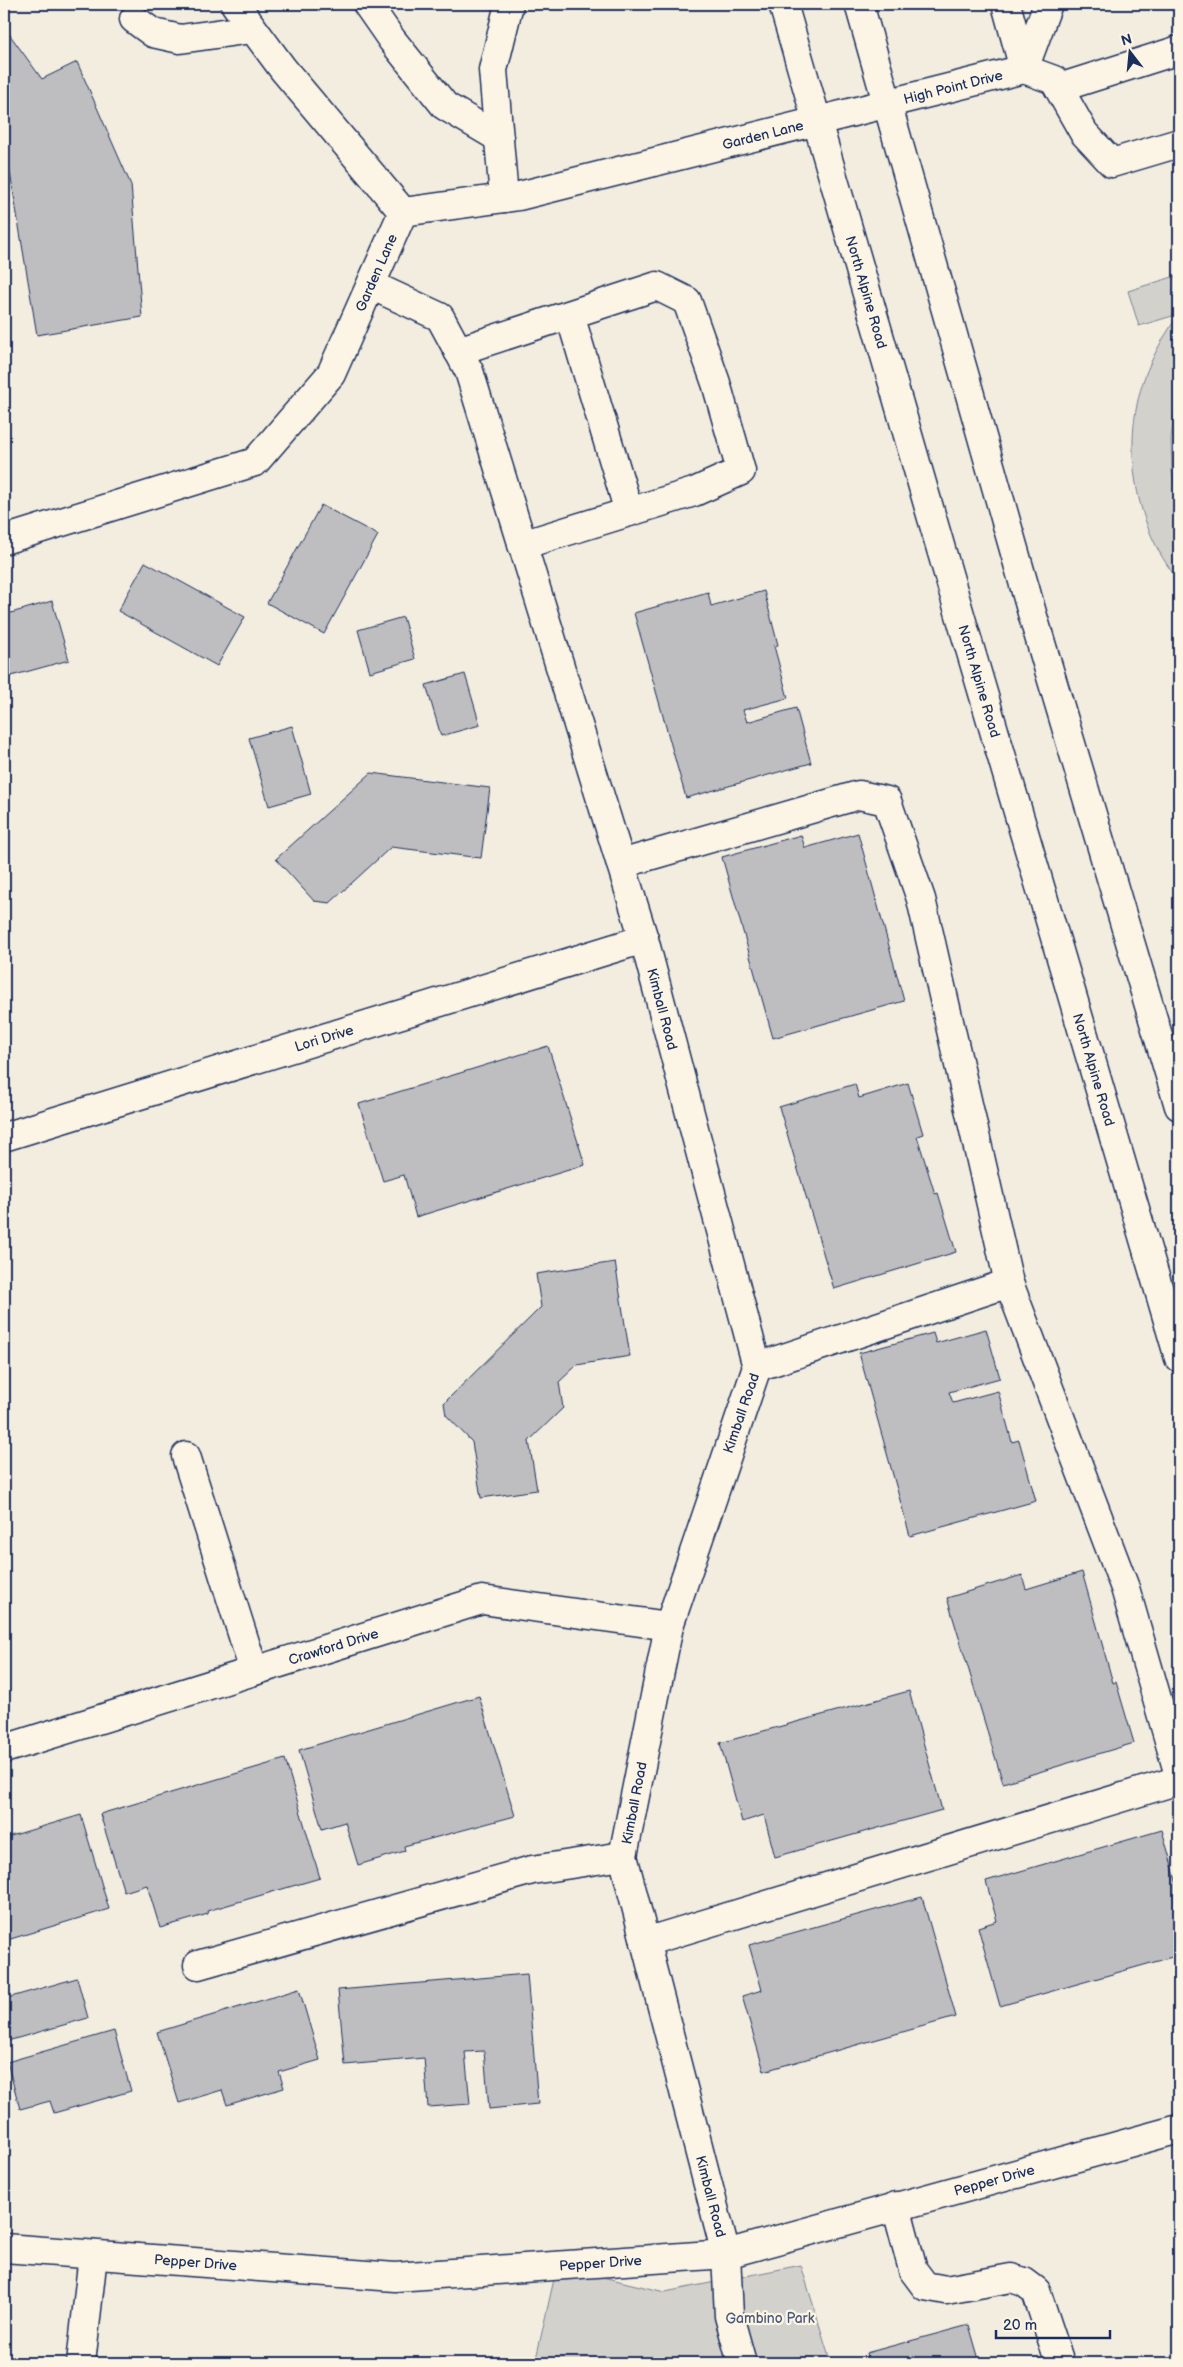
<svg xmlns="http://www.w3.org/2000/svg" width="1183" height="2367" font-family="'Balsamiq Sans',sans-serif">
<rect width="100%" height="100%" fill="#f3ede0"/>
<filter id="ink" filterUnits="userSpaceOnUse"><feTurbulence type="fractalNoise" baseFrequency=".02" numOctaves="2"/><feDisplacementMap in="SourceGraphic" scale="10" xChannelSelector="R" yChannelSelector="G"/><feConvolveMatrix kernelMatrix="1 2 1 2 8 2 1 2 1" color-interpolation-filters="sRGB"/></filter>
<g filter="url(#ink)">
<g fill="#d3d1cc" stroke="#778095">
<path d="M1179,275v119l-4,15 -4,30 1,32 7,32v78c-48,-58 -60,-149 -29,-217 8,-18 18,-34 29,-50l-40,12 -11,-35z"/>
<polygon points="801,2265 831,2363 535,2363 557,2266 665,2292"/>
</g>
<g fill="#bebec0" stroke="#1b2f5e">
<polygon points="4,27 42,79 77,62 131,185 142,317 37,335 9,166 4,157"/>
<polygon points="321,505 378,535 324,634 267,603"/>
<polygon points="145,562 245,617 217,666 118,611"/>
<polygon points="764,591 778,645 774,646 788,698 743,710 747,722 796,708 811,763 686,798 634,613 708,592 711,606"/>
<polygon points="52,601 69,660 4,678 4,615"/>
<polygon points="403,617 415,659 370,672 358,630"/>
<polygon points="465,674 480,725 441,736 426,685"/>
<polygon points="292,726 311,794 269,806 249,738"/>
<polygon points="371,773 490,788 481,858 391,847 330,903 314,901 276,859"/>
<polygon points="858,833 904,1001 773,1038 722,857 801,835 805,848"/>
<polygon points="548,1046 585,1165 416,1217 404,1175 383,1181 359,1104"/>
<polygon points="908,1083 923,1134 917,1136 935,1194 938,1193 956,1252 834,1289 779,1107 855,1084 859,1098"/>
<polygon points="615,1262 630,1356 577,1365 559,1382 563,1408 529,1441 537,1490 481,1498 472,1442 446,1415 444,1403 541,1307 536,1274"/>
<polygon points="986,1329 1000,1378 949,1392 953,1403 998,1391 1012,1442 1019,1440 1036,1501 910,1536 859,1353 933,1333 936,1343"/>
<polygon points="1082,1572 1113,1683 1116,1682 1134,1743 1003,1783 947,1598 1022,1575 1026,1589"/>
<polygon points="909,1691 942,1810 775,1857 764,1815 742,1822 720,1743"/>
<polygon points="479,1696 515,1816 404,1846 405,1851 358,1865 345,1822 322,1829 299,1750"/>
<polygon points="285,1759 320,1878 207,1911 208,1914 160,1928 147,1885 124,1892 100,1814"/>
<polygon points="81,1815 109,1909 4,1941 4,1838"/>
<polygon points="1162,1830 1179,1891 1179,1955 1000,2006 978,1927 997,1921 986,1881"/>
<polygon points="922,1897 956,2017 764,2071 742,1996 762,1990 749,1945"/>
<polygon points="527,1974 538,2104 489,2109 484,2051 465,2052 470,2104 428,2107 424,2058 345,2065 338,1990"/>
<polygon points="77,1978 88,2018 4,2042 4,1999"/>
<polygon points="299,1989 320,2060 279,2072 284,2088 227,2105 222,2090 179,2103 157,2032"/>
<polygon points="114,2031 131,2091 54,2113 50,2101 20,2109 7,2062"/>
<polygon points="969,2325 980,2363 869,2363 866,2353"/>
</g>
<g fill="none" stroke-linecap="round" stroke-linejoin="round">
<defs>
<g id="minor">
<polyline points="235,4 283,69 403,212"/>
<polyline points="367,4 392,40 445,106 499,138"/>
<polyline points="1048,4 1024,69 1054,80 1084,133 1112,163 1179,143"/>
<polyline points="134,19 153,33 180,39 252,29"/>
<polyline points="1059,88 1179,50"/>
<polyline points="504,198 493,70 509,4"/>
<path id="s1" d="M371,285l69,32 29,54 175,568 113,428 -88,259 -46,230 103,398 3,62 13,47"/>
<polyline points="570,315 629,512"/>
<polyline points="458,351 657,286 687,301 716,383 741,471 694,492 522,545"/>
<path id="s2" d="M4,540l251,-78 76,-88 72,-162 116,-16 505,-127 -18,-65"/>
<polyline points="621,864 859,795 887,801 921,899 1009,1283"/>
<path id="s3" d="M4,1137l640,-198"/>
<polyline points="757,1367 1009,1283 1125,1588 1179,1775"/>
<polyline points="186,1456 254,1671"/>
<path id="s4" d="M4,1749l478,-149 187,26"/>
<polyline points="645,1942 1179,1780"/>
<polyline points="198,1965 532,1870 623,1856"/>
<polyline points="896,2206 913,2270 925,2286 946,2290 1011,2278 1024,2282 1036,2291 1060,2363"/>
<path id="s5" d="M4,2248l391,29 331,-23 453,-125"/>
<polyline points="81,2363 93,2255"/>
</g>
<g id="major">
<path id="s6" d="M783,4l182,628 214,726"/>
<polyline points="859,4 1032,613 1179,1106"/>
</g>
</defs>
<use href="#minor" stroke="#1b2f5e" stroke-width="31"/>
<use href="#major" stroke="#1b2f5e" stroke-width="31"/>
<use href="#minor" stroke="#fcf5e5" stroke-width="28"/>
<use href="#major" stroke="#fcf5e5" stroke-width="28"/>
</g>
</g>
<g text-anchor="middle" stroke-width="4.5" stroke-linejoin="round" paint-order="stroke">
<g font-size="14" fill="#1b2f5e" stroke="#fcf5e5">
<text dy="5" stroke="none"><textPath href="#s2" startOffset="1121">High Point Drive</textPath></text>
<text dy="5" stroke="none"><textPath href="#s2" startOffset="925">Garden Lane</textPath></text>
<text dy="5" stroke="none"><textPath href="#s2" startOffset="490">Garden Lane</textPath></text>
<text dy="5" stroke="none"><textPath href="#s6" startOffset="300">North Alpine Road</textPath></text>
<text dy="5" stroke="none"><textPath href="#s6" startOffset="705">North Alpine Road</textPath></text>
<text dy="5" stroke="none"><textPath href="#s1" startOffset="804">Kimball Road</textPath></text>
<text dy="5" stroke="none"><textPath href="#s3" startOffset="335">Lori Drive</textPath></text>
<text dy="5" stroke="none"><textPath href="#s6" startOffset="1110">North Alpine Road</textPath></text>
<text transform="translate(741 1413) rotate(-71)" y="5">Kimball Road</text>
<text dy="5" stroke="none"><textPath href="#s4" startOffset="345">Crawford Drive</textPath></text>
<text transform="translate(634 1803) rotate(-79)" y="5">Kimball Road</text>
<text dy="5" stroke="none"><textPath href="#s5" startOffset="1002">Pepper Drive</textPath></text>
<text dy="5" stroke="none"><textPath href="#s1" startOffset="2034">Kimball Road</textPath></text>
<text dy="5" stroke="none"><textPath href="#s5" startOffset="192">Pepper Drive</textPath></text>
<text dy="5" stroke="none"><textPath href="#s5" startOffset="598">Pepper Drive</textPath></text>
</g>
<g font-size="14" fill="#49587a" stroke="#fcf5e5">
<text x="770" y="2323">Gambino Park</text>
</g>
</g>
<rect width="1183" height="2367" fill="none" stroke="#fcf5e5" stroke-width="20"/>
<rect x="10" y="10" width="1163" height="2347" fill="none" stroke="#1b2f5e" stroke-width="2" filter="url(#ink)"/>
<g transform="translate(1130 52) rotate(344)" stroke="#fcf5e5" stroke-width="4" paint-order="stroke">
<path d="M0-4L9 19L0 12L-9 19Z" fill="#1b2f5e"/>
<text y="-8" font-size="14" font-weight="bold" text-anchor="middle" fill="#1b2f5e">N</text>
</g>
<path d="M996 2330v8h114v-8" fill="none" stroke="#1b2f5e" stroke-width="2.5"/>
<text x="1003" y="2330" font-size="15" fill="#1b2f5e" stroke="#fcf5e5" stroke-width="4" paint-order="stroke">20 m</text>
</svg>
